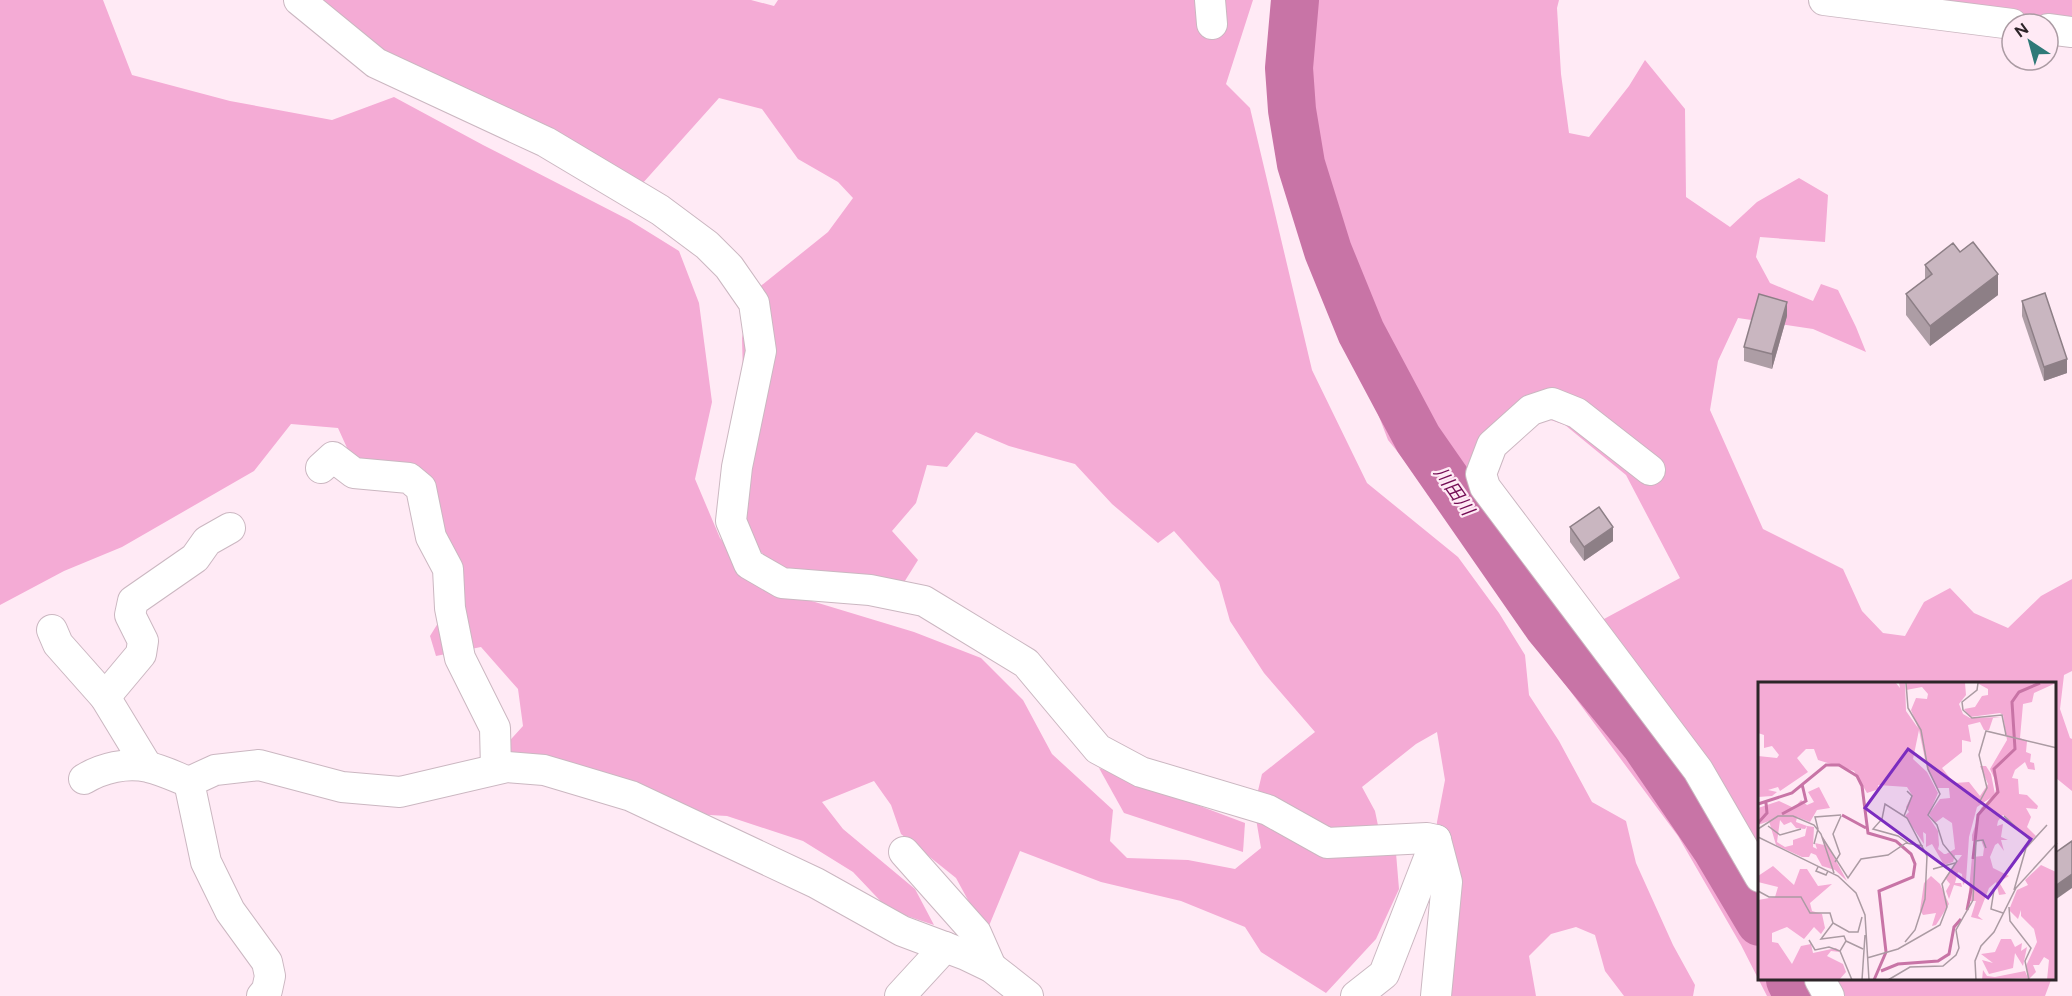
<svg xmlns="http://www.w3.org/2000/svg" width="2072" height="996" font-family="Figtree,'Noto Sans JP',sans-serif">
<rect width="100%" height="100%" fill="#ffeaf5"/>
<g fill="#f4abd5">
<polygon points="0,0 103,0 132,75 230,101 332,120 394,97 483,145 629,220 679,251 699,303 712,402 695,479 720,538 755,584 914,632 981,658 1023,700 1052,754 1113,810 1110,841 1127,858 1188,860 1235,869 1261,848 1255,813 1396,853 1399,889 1376,939 1326,993 1261,952 1245,927 1181,901 1101,882 1020,851 986,933 956,878 901,834 891,805 874,781 822,802 843,829 915,889 934,925 889,910 853,872 803,841 727,816 641,811 493,759 523,726 518,689 481,647 436,656 430,636 443,615 438,582 414,530 411,481 353,461 338,428 291,424 254,471 122,547 64,571 0,605"/>
<polygon points="289,0 751,0 774,6 778,0 1253,0 1226,84 1250,108 1312,370 1367,483 1458,557 1499,613 1525,655 1529,695 1559,741 1592,802 1626,821 1636,863 1673,945 1695,985 1693,996 1624,996 1605,971 1595,935 1576,927 1551,934 1529,956 1536,996 1422,996 1437,822 1445,780 1437,732 1416,744 1362,787 1375,811 1380,835 1319,827 1256,799 1262,774 1315,732 1264,673 1230,621 1219,582 1174,531 1158,543 1112,504 1075,464 1009,446 976,432 947,467 927,465 916,503 892,531 918,560 893,600 777,567 750,542 738,512 745,450 742,338 752,293 828,232 853,198 838,182 798,159 762,109 719,98 633,194 371,61"/>
<polygon points="1281,0 1559,0 1557,8 1561,74 1569,133 1589,137 1629,86 1645,60 1685,109 1686,197 1730,227 1757,202 1799,178 1828,195 1825,242 1760,237 1756,257 1770,283 1813,301 1821,284 1838,290 1856,327 1866,352 1813,329 1738,318 1718,361 1710,410 1763,529 1843,569 1862,611 1883,633 1905,636 1924,602 1950,588 1974,613 2008,628 2041,596 2072,579 2072,671 2064,675 2060,709 2070,738 2072,739 2072,791 2056,778 2056,684 1760,684 1760,980 2051,980 2045,996 1767,996 1741,945 1678,836 1562,680 1578,633 1680,578 1626,475 1565,425 1531,413 1436,499 1388,440 1365,380 1336,220 1275,97 1269,65"/>
<polygon points="1819,0 2072,0 2072,34 2048,24 2012,24"/>
<polygon points="1099,768 1245,823 1243,852 1124,813"/>
</g>
<g fill="none" stroke-linecap="round" stroke-linejoin="round">
<g stroke="#c874a6" stroke-width="48">
<polyline points="1295,0 1289,68 1292,110 1301,164 1328,251 1361,332 1418,439 1548,626 1645,744 1716,848 1760,922"/>
<polyline points="1790,980 1798,996"/>
</g>
<defs>
<g id="street">
<polyline points="299,0 376,63 546,142 660,210 707,245 729,267 754,303 761,351 737,467 731,521 749,564 782,583 870,590 924,601 1026,663 1098,749 1141,772 1268,810 1327,843 1427,838 1436,840 1447,882 1436,996"/>
<polyline points="1210,0 1212,24"/>
<polyline points="1824,0 2012,24"/>
<polyline points="2048,29 2072,32"/>
<polyline points="321,468 333,457 354,473 409,478 421,488 431,537 448,569 450,608 460,658 495,728 496,769"/>
<polyline points="1650,470 1577,413 1552,403 1531,410 1492,445 1481,474 1485,487 1698,770 1760,877"/>
<polyline points="52,630 58,644 105,697 147,766"/>
<polyline points="105,697 141,654 143,641 130,615 133,601 195,558 207,541 230,528"/>
<path d="M84,779c18,-11 43,-17 64,-12 14,3 28,10 41,15"/>
<polyline points="904,852 976,933 991,967"/>
<polyline points="1820,980 1829,996"/>
<polyline points="262,996 267,990 270,976 267,962 230,911 206,862 189,782 215,770 259,765 342,787 400,792 507,767 544,770 631,796 816,883 902,931 966,955 991,967 1028,996"/>
<polyline points="900,996 945,947"/>
<polyline points="1356,996 1384,974 1436,840"/>
</g>
</defs>
<use href="#street" stroke="#cbb7c1" stroke-width="32"/>
<use href="#street" stroke="#fff" stroke-width="30"/>
</g>
<g fill="#ad9da5">
<polygon points="1960,252 1998,295 1930,346 1906,315 1906,294 1925,279 1925,265"/>
<polygon points="2022,301 2067,373 2044,381 2022,316"/>
<polygon points="1787,316 1772,369 1744,361 1744,347"/>
<polygon points="1570,527 1613,541 1584,561 1570,542"/>
</g>
<g fill="#8d7f86">
<polygon points="1998,274 1998,295 1930,346 1930,326"/>
<polygon points="1787,302 1787,316 1772,369 1772,354"/>
<polygon points="2067,359 2067,373 2044,381 2044,367"/>
<polygon points="1613,527 1613,541 1584,561 1584,547"/>
<polygon points="2072,874 2072,888 2055,900 2055,886"/>
</g>
<g fill="#c9b6c0" stroke="#8d7f86" stroke-width="1.5">
<polygon points="1973,242 1998,274 1930,326 1906,294 1932,274 1925,265 1953,243 1960,252"/>
<polygon points="2045,293 2067,359 2044,367 2022,301"/>
<polygon points="1759,294 1787,302 1772,354 1744,347"/>
<polygon points="1599,507 1613,527 1584,547 1570,527"/>
<polygon points="2072,841 2072,874 2055,886 2055,853"/>
</g>
<g text-anchor="middle" stroke-width="4.5" stroke-linejoin="round" paint-order="stroke">
<g font-size="18" font-style="italic" fill="#740c55" stroke="#ffeaf5">
<text transform="translate(1454 491) rotate(55)" y="6">川田川</text>
</g>
</g>
<g transform="translate(1758 682)">
<rect width="298" height="298" fill="#ffeaf5"/>
<path d="M0,1h138l4,5 -1,-5h6l1,28 12,17 -7,-18 5,-12 11,1 1,-5 -6,-7 -16,3 1,-7h58l1,12 -7,9 4,10 7,4 31,-1 -8,1 -4,12h-5l-4,-8 -12,3 3,17 -9,-2v12l-20,16 12,15 15,-1 11,14 8,-12 -8,-18h6l5,8 4,20 2,-10 -7,-15 17,-29 -4,-25 -3,-2 -30,4 -6,-8 11,-2 7,-11 6,-1v-6l-11,-6h79l-22,10 -2,9 -9,2 -3,34 7,3 -1,11 5,2 -1,8 4,1 1,7 -7,-1 -3,-7 -10,8 -3,8 6,1 1,15 8,1 11,11 -1,3 -11,-1 5,9 -4,10 9,9 -5,5 -28,-26 -5,6 -1,5 6,-2 -2,13 7,3h-7l3,11 -6,-8 -3,2 -5,12 3,11 16,8 -10,6 7,12 -7,1 -3,-13 -7,6 -11,28 5,4 -12,-3 5,-16h-8l4,-44 11,-1 1,-8 -3,-8 -9,1v-6l9,-27 11,-11 -15,10 -8,30 -3,44 -3,4 -1,-11 -4,-2 -3,11h6l1,4 -8,-2 -5,14 -3,-8 4,-7 -5,-6 17,-23h-7l-2,7 -9,3 -12,-21 -6,3v-13l-3,-2 1,12 -19,-28 4,-4 -3,-5 6,-12 -5,-8 -29,-2 1,4 -12,4 -13,-22 -36,-11 -4,-11h-8l-9,9 11,14 -28,19 -2,-4 -10,3 9,2 -5,4 -14,1v-41l19,2 2,-3 -7,-9 -8,2v-13l-6,-2zM161,48l8,39 10,19h12l1,10 -10,1 -11,15 6,9 8,-6 9,6 3,26 -9,5h-2l-6,-5 1,-4 8,7 -8,-7 -1,-14 -10,-15 10,-23 -11,-21 -14,-13zM61,105l11,21 -13,2 -7,12 -13,-5 -1,5 11,4 -2,3 -9,-1 -5,-6 -7,3 -4,-5 -3,22 8,5 8,-2v-5l12,-4 2,-10 7,1 -1,20 4,2 -2,-6 9,2 -1,-8 24,44 -12,-11 -13,-4 -6,-11 -5,-2 -2,4h-7l-26,-12 -7,-24 -11,4v-17l21,-7 15,7 7,-8 6,5 7,-3 -6,-10zM283,183l15,7v108h-9l2,-20 -5,-3 -5,8h-6l3,7 -8,8 -2,-14 11,-24 -3,-13 -13,-13v-6l-3,9 -9,-9 8,-20 11,-5 -3,-5zM15,184l21,19 6,-16h7l11,17 14,-2 -22,19 2,8 10,3 3,14 -4,6 -7,-7 -10,12 -17,-12 -15,6v9l6,1 14,21 9,-18 10,-2 2,9 23,-5 4,4 -9,-1 -4,5 16,8 3,8 -7,8h-81v-80l17,-3 3,-10 -20,-5v-6zM173,194l9,8 9,20 -13,21 -4,1 4,-13 -13,2 -3,-5 4,-27zM243,257h10l4,8 7,-4 -1,8 6,-4 -4,19 -8,-13 -2,15 -24,6 -7,-14 11,3 -12,-9 14,-2zM225,288l4,6 8,1 30,-6 3,7 -46,2z" fill="#f4abd5" fill-rule="evenodd"/>
<path fill="none" stroke="#c874a6" stroke-width="3" d="M0,122l34,-11 34,-28h13l18,11 5,10 6,47 28,8 15,13 4,10 -2,13 -34,14 7,61 -12,28M24,132l24,-13 -4,-17M84,133l24,13M0,141l9,-10 -1,-10M215,177l5,-44 20,-23 -4,-23 21,-20 -3,-47 7,-10 21,-9M209,228l5,-25M123,289l17,-7 40,-3 11,-7 5,-27 7,-8"/>
<path fill="none" stroke="#ab9ba3" stroke-width="1.5" d="M220,1l-1,7 -15,12 1,8 9,8 30,-3 4,20M221,121l8,-15 -8,-33 7,-24 71,17M146,134l8,-20 -5,-5M246,134l28,26M10,144l12,9 21,-6M0,147l20,-13h15l21,9 7,9 13,39M0,155l80,39 18,17 9,22 4,65M64,155l26,41 13,-19 27,-4 18,-12 17,3M56,162l4,-15 -3,-12 26,-2M77,180l5,-8 -7,-20 8,-18M60,185l-2,4 10,4 2,-4M175,187l22,-6M236,208l-3,19 12,4M256,208l12,-42 21,-23M0,209l11,6h32l9,16h20l3,10 16,9h9l4,-15M251,225l1,14 21,27 -6,13 4,19M75,241l-12,16 23,-3 2,5 -6,10 12,29M51,258l6,10 14,-3 11,4M88,259l17,8M147,260l10,-12 10,-31 2,-43 -20,-38 -22,-14 -3,15 -9,10 25,7 10,7M109,276l31,-9 42,-24 7,-18 -5,-23 15,-23 -14,-17 -6,-19 -9,-10 12,-21 -12,-25 -7,-39 -13,-22 -2,-25M104,298l3,-45M130,298l22,-13 33,-1 13,-11 3,-7 -3,-18 17,-30 3,-59 7,-1 3,8M218,298l-1,-19 6,-15 13,-14 22,-44 41,-45"/>
<path fill="#7b2cbf" fill-opacity="0.15" stroke="#7b2cbf" stroke-width="3" d="M150,67l123,90 -43,59 -123,-90z"/>
<rect width="298" height="298" fill="none" stroke="#2d2529" stroke-width="3"/>
</g>
<g transform="translate(2030 42) rotate(324)"><circle r="28" fill="#ffeaf5" stroke="#ab9ba3" stroke-width="1.5"/>
<path d="M0-4.5L10 22L0 15L-10 22Z" fill="#2f7978"/>
<text y="-9" font-size="16" font-weight="bold" text-anchor="middle" fill="#2d2529">N</text>
</g>
</svg>
